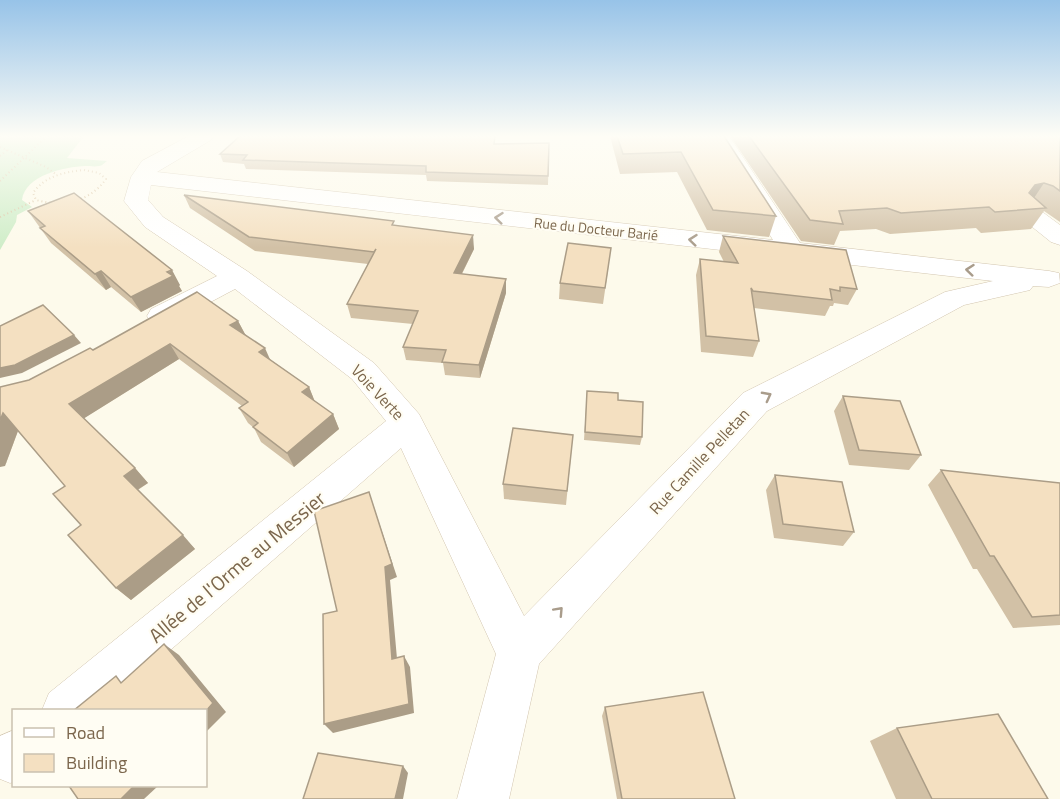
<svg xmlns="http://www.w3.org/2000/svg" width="1060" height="799" font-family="'Titillium Web',sans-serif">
<rect width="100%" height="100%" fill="#fdfaeb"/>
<path fill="#cfedc8" d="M0,136h84l-17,22 40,3c-3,2 -5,5 -8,5 -4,1 -10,0 -14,0 -20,1 -60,9 -63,34l10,7 -15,8 -1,7 -16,28z"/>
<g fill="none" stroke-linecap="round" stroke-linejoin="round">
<defs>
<g id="minor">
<path d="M189,136h25l-3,4 -54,32 616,68 -64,-104h20l71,107 249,28 10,2 1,10 -11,4 -16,-1 -3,4 -66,15 -197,106 -228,253 -30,135h-52l39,-145 -95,-206 -299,262h-60l7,-17 337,-272 -34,-42 -117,-90 -64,34 -10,3 -10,-3 -4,-7 4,-7 66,-33 -72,-49 -21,-26 7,-24 11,-16zM151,185l842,96 -48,11 -202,101 -219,223 -105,-202 -45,-51 -127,-92 -84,-54 -15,-17z"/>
<polygon points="1029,206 1037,208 1060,225 1060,245 1051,242 1021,218 1017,213 1021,208"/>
<polygon points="14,730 14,782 10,783 0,779 0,736"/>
</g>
</defs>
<use href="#minor" stroke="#d2c5af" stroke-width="1"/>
<g stroke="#dac4a3" stroke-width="2" stroke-dasharray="1 3" stroke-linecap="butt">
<polyline points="0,147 46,167 57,175"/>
<polyline points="0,156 7,150"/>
<path d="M84,170l15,3 7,6c-16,23 -44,28 -70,21l-3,-7c12,-17 31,-21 51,-23z"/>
<polyline points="0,181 47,136"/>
<polyline points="0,217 36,200"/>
</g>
<use href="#minor" fill="#fff" fill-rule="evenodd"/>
</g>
<g fill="#d2c1a6">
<polygon points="610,136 724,136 776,216 769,237 707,230 677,172 620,174"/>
<polygon points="730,136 1060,136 1060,222 1044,211 1031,229 981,233 976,228 890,234 876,229 840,231 834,245 801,241"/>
<polygon points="549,143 548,185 427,181 426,175 246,169 244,164 223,162 220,154"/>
<polygon points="184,195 395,225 474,249 462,274 506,293 480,378 445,375 443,363 406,360 403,347 413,324 351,318 347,304 368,264 255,251 190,208"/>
<polygon points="28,211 180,285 179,286 182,291 141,312 111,287 106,290 51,243"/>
<polygon points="723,236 857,289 848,305 834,303 833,306 830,306 825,316 754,308 759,341 753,357 701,352 696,275 700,259 724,262 719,252"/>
<polygon points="609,263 603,304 559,299 560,283"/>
<polygon points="238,321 245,334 271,360 309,387 315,402 333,414 339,429 294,467 261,442 254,428 248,423 239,408 242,406 179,359 84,418 135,468 148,483 138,490 195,549 131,600 116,588 81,525 65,486 18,431 5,466 29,380 93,350"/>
<polygon points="587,391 618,400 642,437 640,445 584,440"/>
<polygon points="843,396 921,455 909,470 849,465 834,411"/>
<polygon points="573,435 566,505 504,499 503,484"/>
<polygon points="941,470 1060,483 1060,625 1013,628 977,569 973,569 928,485"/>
<polygon points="775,475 854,532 843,546 774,538 766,490"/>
<polygon points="605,707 735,799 617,799 602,716"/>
<polygon points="897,728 1048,799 896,799 870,741"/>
</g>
<g fill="#ab9d87">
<polygon points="1044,183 1030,204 1020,206 1015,213 1035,185"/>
<polygon points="473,235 474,249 455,287 454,273"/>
<polygon points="172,270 180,285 179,286 182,291 141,312 131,297"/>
<polygon points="101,271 111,287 106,290 95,274"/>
<polygon points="506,279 506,293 480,378 479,365"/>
<polygon points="238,321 246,336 230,325"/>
<polygon points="74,335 81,343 22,373 0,378 0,368"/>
<polygon points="170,344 179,359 83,419 69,404"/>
<polygon points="265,348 272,364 259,352"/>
<polygon points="309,387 315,402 302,392"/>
<polygon points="3,413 19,428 5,466 0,467 0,421"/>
<polygon points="333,414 339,429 294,467 287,453"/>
<polygon points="135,468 148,483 137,490 124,476"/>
<polygon points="369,492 397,577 390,580 398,670 392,659"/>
<polygon points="183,535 195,549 131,600 116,588"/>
<polygon points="164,644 179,655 226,712 206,732 206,711"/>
<polygon points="404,656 410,667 414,713 333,733 324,724"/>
<polygon points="403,766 408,773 403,799 395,799"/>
<polygon points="134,786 158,786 144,799 121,799"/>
</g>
<g fill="#f4e0c1" stroke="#ab9d87" stroke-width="1.5">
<polygon points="240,136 495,136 494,144 549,143 548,176 426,172 426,166 243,160 247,155 220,154"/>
<polygon points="617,136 724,136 776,216 713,210 681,152 623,154"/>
<polygon points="749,136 1060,136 1060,191 1053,186 1044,183 1035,185 1029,193 1046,208 995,212 989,207 901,213 887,208 839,211 843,224 810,220"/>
<polygon points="74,193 172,270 167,272 173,276 131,297 101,271 95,274 40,228 45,226 28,211"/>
<polygon points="184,195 394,221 392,225 473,235 454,273 506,279 479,365 442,362 446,350 403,347 418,311 347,304 376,249 374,252 249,237"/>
<polygon points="723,236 846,250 857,289 840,287 840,291 830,289 832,300 753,291 751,288 759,341 706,336 700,259 738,263"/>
<polygon points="568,243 611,248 605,288 560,283"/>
<polygon points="197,292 238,321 230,325 265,348 259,352 309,387 302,392 333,414 287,453 253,427 258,423 239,408 248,402 170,344 69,404 135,468 124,476 183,535 116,588 68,535 81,525 53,494 65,486 3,413 0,421 0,387 29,380 90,348 93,350"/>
<polygon points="43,305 74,335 15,365 0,368 0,326"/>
<polygon points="587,391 618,393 618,400 643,402 642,437 585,432"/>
<polygon points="843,396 900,401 921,455 859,450"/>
<polygon points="513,428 573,435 567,491 503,484"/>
<polygon points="941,470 1060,483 1060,615 1032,617 994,556 990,556"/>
<polygon points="775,475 842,482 854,532 783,524"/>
<polygon points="369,492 392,564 385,567 392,659 404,656 409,704 324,724 323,614 337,611 314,511"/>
<polygon points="164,644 213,703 206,711 73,711 116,676 121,683"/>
<polygon points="703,692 735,799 622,799 605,707"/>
<polygon points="998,714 1048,799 932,799 897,728"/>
<polygon points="318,753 403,766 395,799 303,799"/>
<polygon points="69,786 134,786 121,799 78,799"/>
</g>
<defs><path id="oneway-chevron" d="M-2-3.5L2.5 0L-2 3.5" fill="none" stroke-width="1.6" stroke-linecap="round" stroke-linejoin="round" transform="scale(1.5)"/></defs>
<g stroke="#a99c8b">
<use href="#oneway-chevron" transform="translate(499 218) rotate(-174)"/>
<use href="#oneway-chevron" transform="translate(693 240) rotate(-174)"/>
<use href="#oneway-chevron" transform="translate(970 270) rotate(-174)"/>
<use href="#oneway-chevron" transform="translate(767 396) rotate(-28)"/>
<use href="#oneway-chevron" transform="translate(559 611) rotate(-47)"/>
</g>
<linearGradient id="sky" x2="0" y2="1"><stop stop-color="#97c3e8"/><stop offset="0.55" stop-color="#fefdf6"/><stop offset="1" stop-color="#fefdf6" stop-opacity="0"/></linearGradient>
<rect width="1060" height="248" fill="url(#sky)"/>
<g text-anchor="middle" stroke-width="4.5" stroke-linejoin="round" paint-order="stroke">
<g font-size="14" fill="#7b664c" stroke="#fffdf3">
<text transform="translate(596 229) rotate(6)" y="5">Rue du Docteur Barié</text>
</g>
<g font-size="16" fill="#7b664c" stroke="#fffdf3">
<text transform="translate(378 392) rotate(47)" y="6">Voie Verte</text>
<text transform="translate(699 461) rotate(-47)" y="6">Rue Camille Pelletan</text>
</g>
<g font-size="20" fill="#7b664c" stroke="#fffdf3">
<text transform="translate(237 567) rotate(-40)" y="7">Allée de l'Orme au Messier</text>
</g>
</g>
<rect x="12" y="709" width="195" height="78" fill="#fffdf3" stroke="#cac1b0" stroke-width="1.5"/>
<rect x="24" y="728" width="30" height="9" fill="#ffffff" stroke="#cac1b0" stroke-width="1.5"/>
<text x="66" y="739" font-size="18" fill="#7b664c">Road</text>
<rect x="24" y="754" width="30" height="18" fill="#f4e0c1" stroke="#cac1b0" stroke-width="1.5"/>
<text x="66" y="769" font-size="18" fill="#7b664c">Building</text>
</svg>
